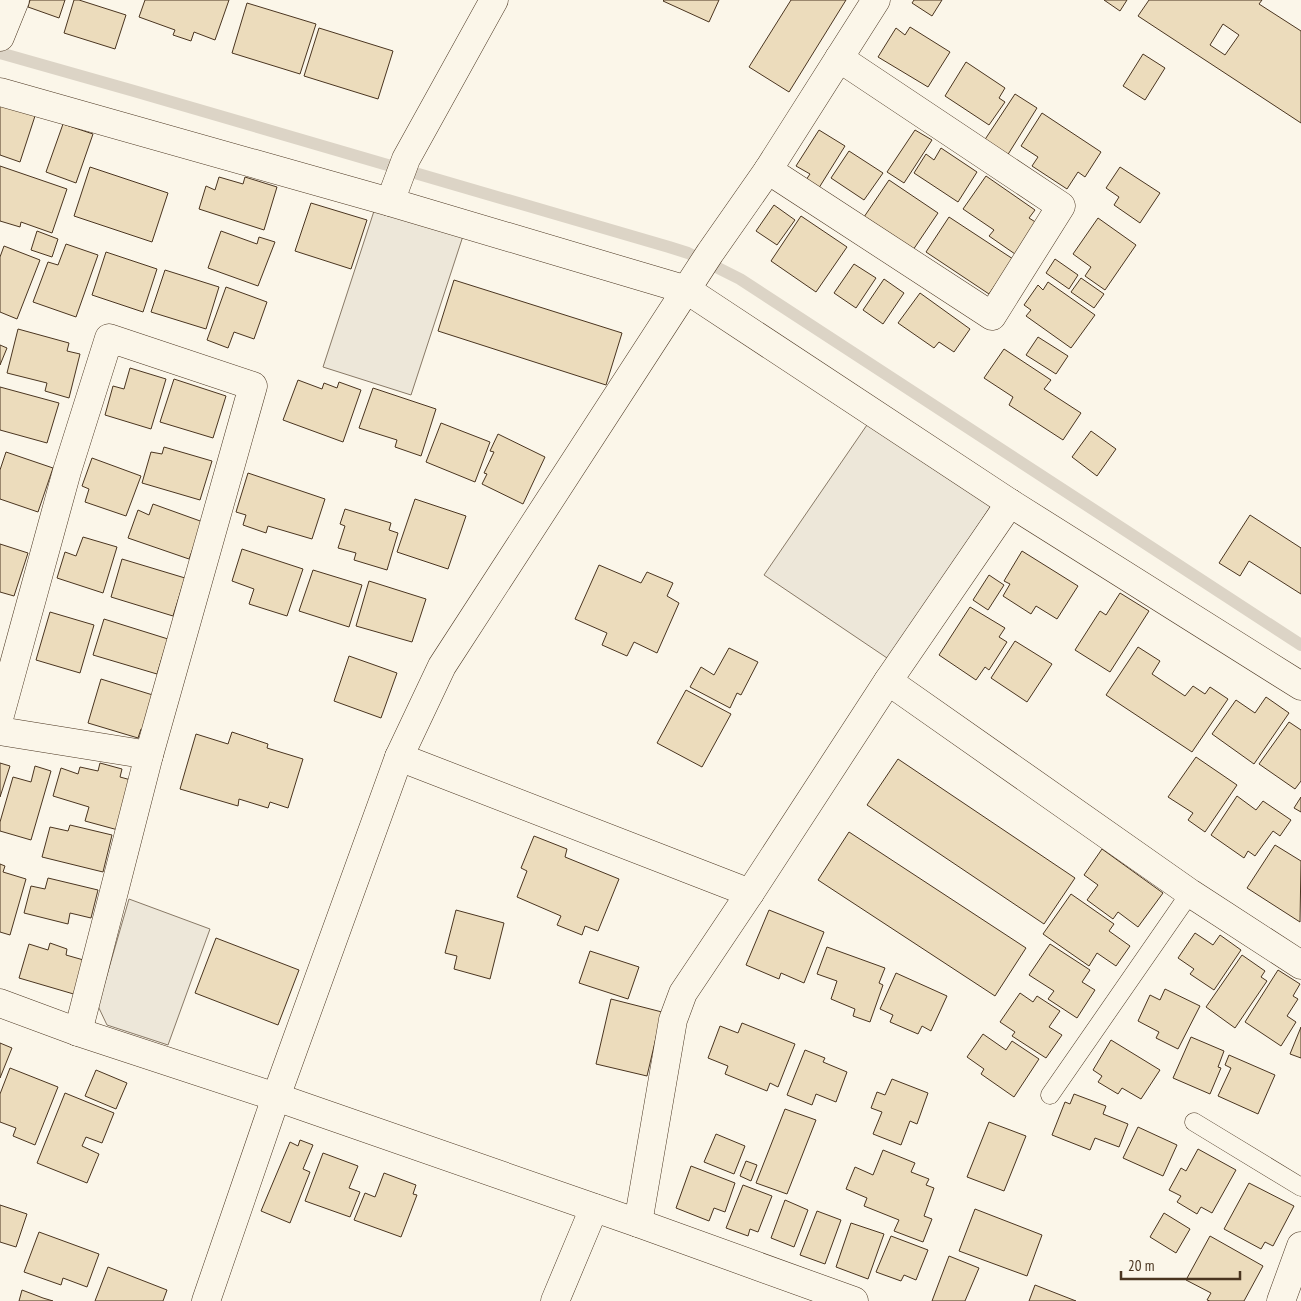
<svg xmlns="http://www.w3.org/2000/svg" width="1301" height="1301" font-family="'PT Sans Narrow',sans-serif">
<rect width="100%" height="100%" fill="#fbf6e9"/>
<g fill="#ede7d9" stroke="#887966">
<polygon points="375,208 463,236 411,395 323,367"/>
<polygon points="869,422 992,504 890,660 764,575"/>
<polygon points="129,899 210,929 168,1045 107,1025 98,1006"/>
</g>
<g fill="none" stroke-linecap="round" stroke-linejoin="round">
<polyline stroke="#dcd4c6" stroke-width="12" points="0,53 134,91 669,247 688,253 740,279 1301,645"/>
</g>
<g fill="#ecdcbc" stroke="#4a3520" fill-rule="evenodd">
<polygon points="30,0 65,0 59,18 28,7"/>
<polygon points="74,0 79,0 126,15 115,49 64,33"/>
<polygon points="145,0 229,0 215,40 194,32 191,41 173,35 175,30 139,17"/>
<polygon points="664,0 719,0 709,22 663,1"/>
<polygon points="791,0 846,0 789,92 749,67"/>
<polygon points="914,0 942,0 932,16 912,3"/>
<polygon points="1104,0 1127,0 1120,11"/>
<path d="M1149,0h113l-3,4 42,27v92l-163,-107zM1223,24l16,11 -14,20 -15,-10z"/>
<polygon points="247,3 316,24 300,74 232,53"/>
<polygon points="910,27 950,52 928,87 878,57 896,28 905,35"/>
<polygon points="319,28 393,51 378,99 304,76"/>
<polygon points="1143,54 1165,68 1145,100 1123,86"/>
<polygon points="966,62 1005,88 999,98 1005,102 989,125 945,96"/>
<polygon points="1015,94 1037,108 1007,156 984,141"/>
<polygon points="0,104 35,116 20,162 0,155"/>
<polygon points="1042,113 1101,152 1085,177 1078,172 1067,189 1032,166 1038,157 1021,146"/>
<polygon points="63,124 93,134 76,183 46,172"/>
<polygon points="819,130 845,146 817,191 804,183 810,174 796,166"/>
<polygon points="915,130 932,140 904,183 887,172"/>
<polygon points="941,148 977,172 958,202 914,173 926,154 934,160"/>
<polygon points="849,151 883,173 864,200 831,178"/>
<polygon points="0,166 67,189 52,233 21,222 20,227 0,221"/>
<polygon points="90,167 168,193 152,242 74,216"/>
<polygon points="1120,167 1160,193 1140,223 1114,205 1119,197 1106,188"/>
<polygon points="986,176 1035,210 1029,218 1037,223 1015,254 989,236 994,230 963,209"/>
<polygon points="219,177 243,184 245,177 277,187 264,230 199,209 206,186 215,190"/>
<polygon points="889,180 938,213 913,250 864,217"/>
<polygon points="311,203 367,220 351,269 295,251"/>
<polygon points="774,205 795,220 777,245 756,231"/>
<polygon points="801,216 847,247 816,292 771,261"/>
<polygon points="949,217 1013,259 989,294 926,252"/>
<polygon points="1098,218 1136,245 1105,290 1085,276 1091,267 1073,254"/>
<polygon points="37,231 58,239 52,257 31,250"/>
<polygon points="221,231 257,244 259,237 275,242 258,286 208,268"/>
<polygon points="66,244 98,255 76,317 33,302 48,262 58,265"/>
<polygon points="4,246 40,260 17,319 0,312 0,257"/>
<polygon points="106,252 157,269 143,312 92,295"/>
<polygon points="1055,259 1078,275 1069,289 1046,273"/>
<polygon points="854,264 876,278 856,308 834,293"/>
<polygon points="165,270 219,287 206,329 151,312"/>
<polygon points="1081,278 1104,294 1094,308 1071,292"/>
<polygon points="884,279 904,293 883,324 863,310"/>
<polygon points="454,280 622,333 606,385 438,331"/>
<polygon points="1048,282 1095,315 1071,348 1026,316 1031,310 1024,305 1038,285 1043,290"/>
<polygon points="226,287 267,302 254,339 234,332 228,348 207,340"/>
<polygon points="920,293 970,329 954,352 939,342 934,348 898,323"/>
<polygon points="18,329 69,343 67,351 80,354 69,398 45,391 47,383 7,373"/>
<polygon points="1038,337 1068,356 1056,374 1026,355"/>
<polygon points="0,345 7,348 0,365"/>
<polygon points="1004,349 1051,380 1044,389 1081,413 1063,440 1009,405 1013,397 984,378"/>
<polygon points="130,368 166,379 151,429 105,415 113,386 124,389"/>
<polygon points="174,379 226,396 213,438 160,422"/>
<polygon points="298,380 322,389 324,383 337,388 339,382 361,390 343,442 283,420"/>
<polygon points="0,387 59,403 47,443 0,430"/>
<polygon points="373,388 436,409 421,456 395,447 397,440 359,428"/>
<polygon points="441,423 490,442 475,482 426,462"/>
<polygon points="1091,431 1116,449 1097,476 1072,457"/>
<polygon points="498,434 545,457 523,504 482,484 487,474 484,473 494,452 490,451"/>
<polygon points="164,447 212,461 200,500 142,483 151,452 162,454"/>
<polygon points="6,452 53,468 38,512 0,499 0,470"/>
<polygon points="92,458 141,476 126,516 85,502 89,489 82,486"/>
<polygon points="248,473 325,499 312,539 268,526 266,533 243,525 246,515 236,512"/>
<polygon points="415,499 466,516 448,569 397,552"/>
<polygon points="153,504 203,522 189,559 128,538 138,510 149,515"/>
<polygon points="345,509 391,523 389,530 398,533 387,570 354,560 356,553 338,548 345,526 340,524"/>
<polygon points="1250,515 1301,548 1301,594 1249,561 1240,576 1219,563"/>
<polygon points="83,537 117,547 103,593 57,578 65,552 76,556"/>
<polygon points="0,544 28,553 14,596 0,592"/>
<polygon points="242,549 303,569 287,616 249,604 254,589 232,581"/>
<polygon points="1022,551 1078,586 1057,619 1036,606 1031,614 1003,596 1010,584 1004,581"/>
<polygon points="122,559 185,578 173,616 111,597"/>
<polygon points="599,565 641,583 647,572 673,583 667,596 679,603 657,653 634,642 627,656 602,645 607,633 575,619"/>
<polygon points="313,570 362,585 349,627 299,611"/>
<polygon points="989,575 1004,585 988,610 973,600"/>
<polygon points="369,581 426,599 412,642 356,626"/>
<polygon points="1120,593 1149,611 1110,672 1075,650 1100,611 1106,615"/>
<polygon points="970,607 1005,628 999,637 1007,642 989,670 985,667 976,680 939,655"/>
<polygon points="50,612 94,625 80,673 36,660"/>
<polygon points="104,619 168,639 157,674 93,655"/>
<polygon points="1015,641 1052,664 1027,702 991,678"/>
<polygon points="1138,647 1160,661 1152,674 1185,696 1193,686 1205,694 1210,687 1228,699 1192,752 1106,695"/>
<polygon points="729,648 758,662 741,695 737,693 730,708 690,687 701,667 714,675"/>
<polygon points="349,656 397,673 381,718 334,701"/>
<polygon points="101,679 156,696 145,731 141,729 138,738 88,723"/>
<polygon points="686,690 731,714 702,767 657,743"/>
<polygon points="1266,697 1289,713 1254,764 1212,734 1236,700 1255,713"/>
<polygon points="1289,722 1301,730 1301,781 1295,789 1259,764"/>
<polygon points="232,732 268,744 267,748 303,759 288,808 270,802 268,808 239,799 238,806 180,789 196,734 228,744"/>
<polygon points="1196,757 1237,785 1205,832 1188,820 1193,813 1168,797"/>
<polygon points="898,759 1075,878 1044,924 867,805"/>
<polygon points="0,763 10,766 0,797"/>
<polygon points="100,763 122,769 120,777 131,780 118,830 85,821 89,807 53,796 61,768 78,774 80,767 98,771"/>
<polygon points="35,766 51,771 31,840 0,831 0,822 13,777 31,782"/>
<polygon points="1237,796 1256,810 1263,801 1291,820 1280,836 1273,831 1255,856 1248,851 1244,858 1211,835"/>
<polygon points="1301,797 1301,812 1294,808"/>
<polygon points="70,825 112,835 103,872 42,857 50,827 68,831"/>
<polygon points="849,832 1026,948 995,996 818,880"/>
<polygon points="534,836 567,849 565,857 619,879 598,931 585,926 582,935 557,925 561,916 517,897 527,871 521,868"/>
<polygon points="1275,845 1301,861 1300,922 1247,888"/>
<polygon points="1102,849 1163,893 1138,927 1118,912 1113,919 1087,900 1098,885 1084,875"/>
<polygon points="0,864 5,866 3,872 26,879 10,935 0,932"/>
<polygon points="48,878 98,890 91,918 70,913 68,924 24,913 31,886 45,889"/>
<polygon points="1071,894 1114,924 1109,931 1130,946 1116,966 1097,953 1089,966 1043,934"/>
<polygon points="456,910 504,923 490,979 454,969 457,956 445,953"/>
<polygon points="769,910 824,932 804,983 781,973 779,979 746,965"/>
<polygon points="1195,933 1213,945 1220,935 1241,950 1214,990 1190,974 1194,969 1178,958"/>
<polygon points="216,938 299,970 278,1025 195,993"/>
<polygon points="50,943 67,949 66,955 87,961 77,995 19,978 29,944 48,950"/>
<polygon points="1050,944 1090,970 1082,982 1095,990 1077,1018 1048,999 1054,991 1029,975"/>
<polygon points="827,947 885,968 879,983 883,985 870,1022 853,1016 855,1009 831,999 837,981 817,974"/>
<polygon points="590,951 639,967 628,999 579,983"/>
<polygon points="1242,955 1265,971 1261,977 1267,981 1235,1028 1206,1007"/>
<polygon points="1278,970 1300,984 1293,996 1298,999 1287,1016 1296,1022 1281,1046 1245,1022"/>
<polygon points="896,973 947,996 931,1031 922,1026 918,1034 890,1022 893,1015 880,1009"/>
<polygon points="1165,989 1200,1006 1178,1049 1156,1038 1159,1032 1138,1021 1150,995 1160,1000"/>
<polygon points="1020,993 1033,1002 1037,996 1060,1011 1049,1027 1062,1035 1046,1058 1012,1036 1015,1032 1000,1022"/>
<polygon points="611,999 662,1012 647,1076 596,1064"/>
<polygon points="742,1023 795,1044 778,1087 770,1083 767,1091 725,1074 728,1066 708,1058 720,1026 738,1033"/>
<polygon points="1301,1027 1301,1058 1290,1054"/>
<polygon points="983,1034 1006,1050 1012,1041 1039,1059 1014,1097 981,1074 984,1069 967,1057"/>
<polygon points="1191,1037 1224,1051 1218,1067 1221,1068 1210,1094 1173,1078"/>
<polygon points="1111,1040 1160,1070 1141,1099 1122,1088 1118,1094 1098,1082 1102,1076 1093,1070"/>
<polygon points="0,1043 12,1048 0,1078"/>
<polygon points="805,1050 825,1058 823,1062 847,1072 836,1102 816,1094 812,1105 787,1095"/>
<polygon points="1229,1055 1275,1075 1258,1114 1218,1096 1231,1068 1225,1065"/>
<polygon points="10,1068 58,1087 35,1145 13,1136 16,1128 0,1122 0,1094"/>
<polygon points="96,1070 127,1083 116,1109 85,1096"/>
<polygon points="892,1079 928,1093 917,1124 910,1121 901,1145 873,1134 882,1112 871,1108 877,1092 885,1095"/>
<polygon points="65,1093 114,1113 102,1143 86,1137 82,1146 99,1154 87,1183 37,1163"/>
<polygon points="1074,1094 1106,1106 1103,1114 1128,1124 1119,1147 1095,1138 1090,1150 1052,1135 1065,1102 1070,1104"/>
<polygon points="785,1109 816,1120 787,1194 756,1183"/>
<polygon points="989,1122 1026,1136 1004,1191 967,1177"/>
<polygon points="1138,1127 1177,1145 1163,1176 1123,1158"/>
<polygon points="716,1134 745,1146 734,1174 704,1162"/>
<polygon points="300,1140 313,1145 303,1169 310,1172 290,1223 261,1211 290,1142 298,1146"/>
<polygon points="1198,1149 1236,1170 1212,1213 1201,1207 1197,1214 1177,1202 1181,1196 1169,1190 1181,1168 1186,1171"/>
<polygon points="883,1150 915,1163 911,1172 929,1179 926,1185 934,1188 924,1216 932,1219 923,1242 894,1231 899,1220 864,1206 867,1198 846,1189 855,1167 873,1175"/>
<polygon points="323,1153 358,1166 349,1188 360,1192 350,1217 305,1201"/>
<polygon points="746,1161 757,1165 751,1181 740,1176"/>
<polygon points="691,1166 735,1183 725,1212 714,1208 709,1221 676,1208"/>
<polygon points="384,1173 416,1185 413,1194 417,1195 401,1237 354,1220 365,1193 375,1197"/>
<polygon points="1249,1183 1294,1206 1273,1246 1265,1242 1261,1249 1224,1229"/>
<polygon points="743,1185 772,1196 758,1232 750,1229 748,1236 726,1228"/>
<polygon points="785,1200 808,1210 794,1247 771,1238"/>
<polygon points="0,1205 27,1214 16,1247 0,1242"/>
<polygon points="975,1209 1042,1235 1027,1276 959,1251"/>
<polygon points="817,1211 841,1220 825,1264 800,1255"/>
<polygon points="1164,1213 1190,1229 1176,1253 1150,1237"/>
<polygon points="851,1223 884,1234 868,1279 836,1267"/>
<polygon points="39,1232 99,1254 87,1287 63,1278 61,1285 24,1272"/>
<polygon points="891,1236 928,1250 916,1280 904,1275 901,1281 876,1272"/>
<polygon points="1210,1236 1263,1266 1244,1301 1210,1301 1207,1300 1211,1293 1186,1280"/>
<polygon points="949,1256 979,1268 965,1301 932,1301"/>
<polygon points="108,1267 167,1290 163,1301 95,1301"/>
<polygon points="1035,1285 1076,1301 1029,1301"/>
<polygon points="22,1290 43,1298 53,1301 19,1301"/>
</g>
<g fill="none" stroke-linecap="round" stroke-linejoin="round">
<defs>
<g id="service">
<polyline points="1050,1095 1190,893"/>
<polyline points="1194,1122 1301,1187"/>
</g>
<g id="minor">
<polyline points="0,37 15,0"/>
<polyline points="0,92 390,202 687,290 1010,503 1301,686"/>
<polyline points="768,170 992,316 1061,206 839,58"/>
<polyline points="390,202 406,159 494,0"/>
<polyline points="888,681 1190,893 1301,965"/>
<polyline points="0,715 67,471 109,338 253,386 149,755 78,1032"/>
<polyline points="0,731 149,755"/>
<polyline points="399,757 750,893"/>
<polyline points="0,1003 78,1032 276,1097 638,1223 854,1301"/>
<polyline points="638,1223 673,1020 683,993 750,893 888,681 1010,503"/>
<polyline points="206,1301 276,1097 399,757 442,666 710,253 768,170 876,0"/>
<polyline points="555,1301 594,1208"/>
<polyline points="1281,1301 1301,1246"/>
</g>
</defs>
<use href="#service" stroke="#4a3520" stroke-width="19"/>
<use href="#minor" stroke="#4a3520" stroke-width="29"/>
<use href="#service" stroke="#fbf6e9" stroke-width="18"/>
<use href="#minor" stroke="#fbf6e9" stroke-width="28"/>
</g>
<path d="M1121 1271v8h119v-8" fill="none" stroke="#4a3520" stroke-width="2.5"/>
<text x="1128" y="1271" font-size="15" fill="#4a3520" stroke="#fbf6e9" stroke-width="4" paint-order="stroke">20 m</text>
</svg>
